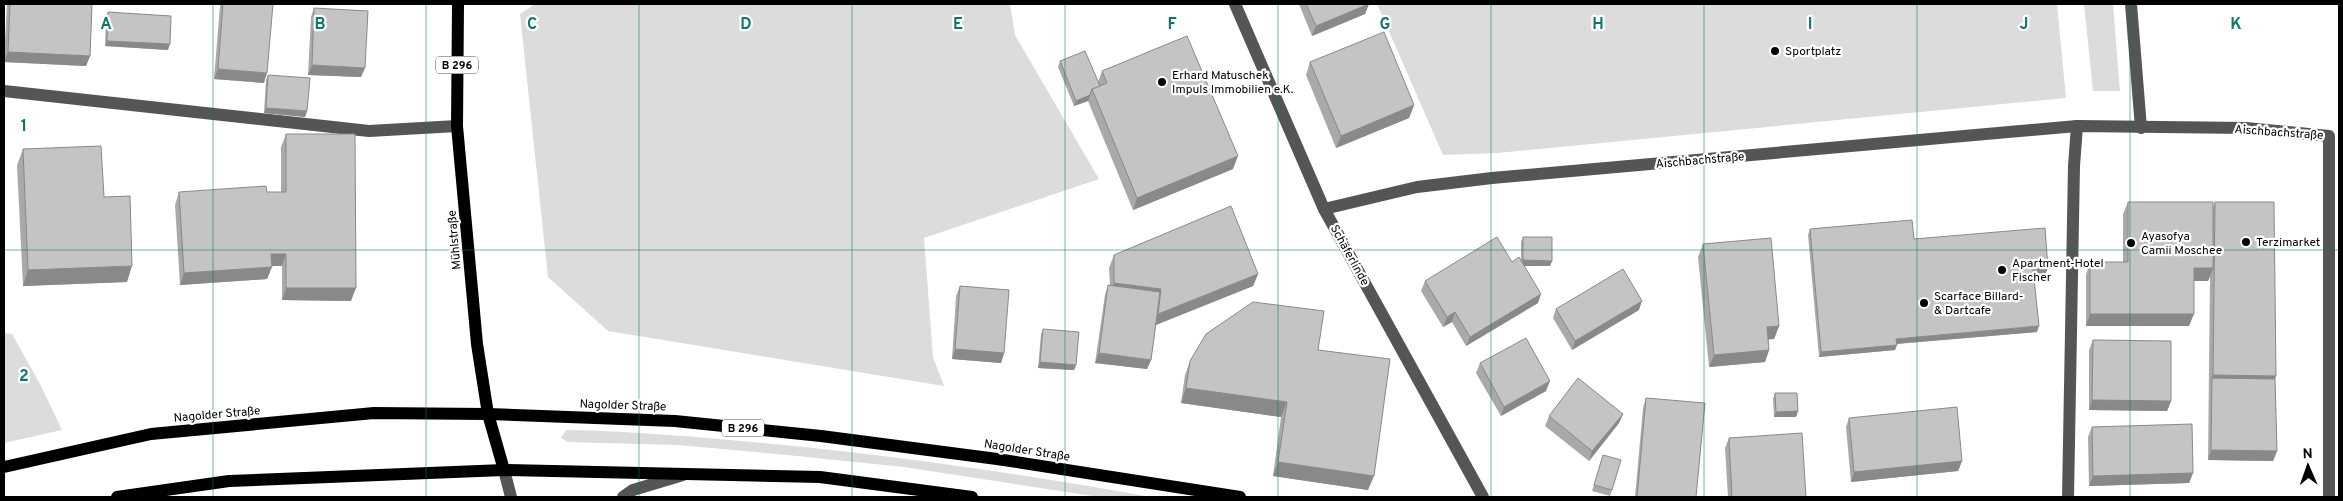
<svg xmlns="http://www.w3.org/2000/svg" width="2343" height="501" font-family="Overpass,sans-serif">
<rect width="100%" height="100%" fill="#fff"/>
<g fill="#dcdcdc">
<polygon points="535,4 1010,4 1015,35 1099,179 924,238 933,357 944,386 608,331 548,277 520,14"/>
<polygon points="1377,4 2057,4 2066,98 1497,153 1443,155"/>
<polygon points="2084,4 2113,4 2120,91 2093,91"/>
<polygon points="4,333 12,334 41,386 62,430 4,443"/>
<path d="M566,430c66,1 131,7 196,13 131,12 260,31 389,54h-52l-195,-30 -127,-13 -99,-9 -110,-3 -7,-4z"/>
</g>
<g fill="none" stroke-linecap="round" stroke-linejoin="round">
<g stroke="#555" stroke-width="12">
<polyline points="1235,4 1324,209 1483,497"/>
<polyline points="2131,4 2141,128"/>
<polyline points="4,91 369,131 457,126"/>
<polyline points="1324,209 1417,187 1492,178 2077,126 2246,128 2329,136 2329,497"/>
<polyline points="504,470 511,497"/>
<polyline points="623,497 633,490 683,475"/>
<polyline points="2068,497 2074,166 2077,126"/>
</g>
<g stroke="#000" stroke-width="12">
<polyline points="458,4 457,126 477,344 488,414 504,470"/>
<polyline points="4,467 151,434 374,413 488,414 675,421 821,436 997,459 1240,497"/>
<polyline points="117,497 229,481 504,470 820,477 972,497"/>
</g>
</g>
<g fill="#a9a9a9">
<polygon points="7,4 92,4 90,56 86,66 4,62"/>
<polygon points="221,4 223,4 264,83 214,79 220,6"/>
<polygon points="1299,4 1369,4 1365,14 1312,36"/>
<polygon points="314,8 361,77 308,75 311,17"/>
<polygon points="108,12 168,50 105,46 106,18"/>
<polygon points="1060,61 1098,82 1102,71 1233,169 1133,210 1088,101 1074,106 1058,67"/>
<polygon points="1310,62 1414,105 1409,118 1336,148 1306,75"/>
<polygon points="268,75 307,111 305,117 264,113 266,80"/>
<polygon points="286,134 351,301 282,300 282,266 272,266 267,279 180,285 175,205 179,192 281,192 281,147"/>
<polygon points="23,149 104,197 127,282 23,286 17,165"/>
<polygon points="2128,202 2213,207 2215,202 2276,376 2275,379 2277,451 2273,461 2208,460 2210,277 2208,281 2194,281 2189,326 2086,326 2086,275 2090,262 2123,262 2123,214"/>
<polygon points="1810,229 1914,239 2046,273 2034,274 2037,332 1897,344 1895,350 1819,357 1808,235"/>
<polygon points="1523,237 1552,261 1550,266 1525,266 1538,303 1466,346 1452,322 1443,327 1421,291 1425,281 1521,259 1521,242"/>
<polygon points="1703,244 1779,326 1774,339 1768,339 1769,350 1765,362 1709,367 1698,257"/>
<polygon points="1114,255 1258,274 1253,286 1156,325 1151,360 1147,369 1095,363 1105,295 1108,285 1110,285 1109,268"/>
<polygon points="960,286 1004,353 1001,363 952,359 956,296"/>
<polygon points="1556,309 1639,310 1572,350 1553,318"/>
<polygon points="1043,329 1076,365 1074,370 1038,368 1041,334"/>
<polygon points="2093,340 2171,401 2167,411 2089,410 2089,350"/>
<polygon points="1318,350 1368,490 1273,476 1281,417 1181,403 1185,375 1190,361"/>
<polygon points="1480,363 1546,391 1501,416 1476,373"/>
<polygon points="1775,393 1798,411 1796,417 1774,417 1773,399"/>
<polygon points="1646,398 1696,497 1635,497 1643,408"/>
<polygon points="1623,414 1619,423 1589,461 1545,426 1549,416"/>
<polygon points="1849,418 1962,461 1958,471 1851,482 1846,427"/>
<polygon points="2092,427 2193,473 2189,483 2089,486 2088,437"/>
<polygon points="1729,438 1806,497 1728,497 1725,448"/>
<polygon points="1603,455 1612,490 1610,496 1592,491"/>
</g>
<g fill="#898989">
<polygon points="1369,4 1365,14 1312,36 1316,26"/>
<polygon points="107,41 170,44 168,50 105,46"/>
<polygon points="8,52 90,56 86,66 4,62"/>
<polygon points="312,65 365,68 361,77 308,75"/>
<polygon points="218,69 267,73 264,83 214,79"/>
<polygon points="1090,95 1088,101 1074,106 1076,101"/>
<polygon points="1414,105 1409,118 1336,148 1341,136"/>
<polygon points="266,108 307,111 305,117 264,113"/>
<polygon points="1238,156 1233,169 1133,210 1137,198"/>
<polygon points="271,254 286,254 282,266 266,266"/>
<polygon points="1523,260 1552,261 1550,266 1521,266"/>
<polygon points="132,266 127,282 23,286 28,270"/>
<polygon points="272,267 267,279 180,285 184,273"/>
<polygon points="2048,268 2046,273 2031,274 2033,269"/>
<polygon points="2194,268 2213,268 2208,281 2189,281"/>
<polygon points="1258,274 1253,286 1153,326 1158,314"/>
<polygon points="1114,283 1161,289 1157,302 1110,295"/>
<polygon points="286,288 356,288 351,301 282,300"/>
<polygon points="1541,294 1538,303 1466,346 1470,337"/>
<polygon points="1642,301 1639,310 1572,350 1575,341"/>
<polygon points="1455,312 1452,322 1443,327 1447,317"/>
<polygon points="2090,314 2194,314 2189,326 2086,326"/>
<polygon points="1779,326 1774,339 1763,340 1767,327"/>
<polygon points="2039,326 2037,332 1894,344 1896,339"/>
<polygon points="1897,345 1895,350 1819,357 1821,352"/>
<polygon points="955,349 1004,353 1001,363 952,359"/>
<polygon points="1769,350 1765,362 1709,367 1714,355"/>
<polygon points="1099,353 1151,360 1147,369 1095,363"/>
<polygon points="1040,362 1076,365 1074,370 1038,368"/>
<polygon points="2213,375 2276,376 2272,389 2212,378"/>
<polygon points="1550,381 1546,391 1501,416 1504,407"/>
<polygon points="1186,388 1287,402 1281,417 1181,403"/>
<polygon points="2092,400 2171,401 2167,411 2089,410"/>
<polygon points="1798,411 1796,417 1774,417 1776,412"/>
<polygon points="1623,414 1619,423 1589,461 1592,451"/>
<polygon points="2211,450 2277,451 2273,461 2208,460"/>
<polygon points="1962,461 1958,471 1851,482 1854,472"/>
<polygon points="1278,462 1374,476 1368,490 1273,476"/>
<polygon points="2193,473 2189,483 2089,486 2093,476"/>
</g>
<g fill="#c4c4c4" stroke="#898989">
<polygon points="10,4 92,4 90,56 8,52"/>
<polygon points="223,4 273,4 267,73 218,69"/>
<polygon points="1306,4 1369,4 1316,26"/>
<polygon points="314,8 368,11 365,68 312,65"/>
<polygon points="108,12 171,16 170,44 107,41"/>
<polygon points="1384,32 1414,105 1341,136 1310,62"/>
<polygon points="1187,36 1238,156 1137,198 1092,89 1107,83 1102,71"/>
<polygon points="1085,51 1100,86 1092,89 1090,95 1076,101 1060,61"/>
<polygon points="268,75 310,78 307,111 266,108"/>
<polygon points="286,134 355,134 356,288 286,288 286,254 271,254 272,267 184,273 179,192 266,186 267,192 286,192"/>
<polygon points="101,146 104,197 130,196 132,266 28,270 23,149"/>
<polygon points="2128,202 2213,202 2213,268 2194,268 2194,314 2090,314 2090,262 2128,262"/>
<polygon points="2215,202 2274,202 2276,376 2213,375"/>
<polygon points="1231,206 1258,274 1158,314 1161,289 1114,283 1114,255"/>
<polygon points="1912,220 1914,239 2045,228 2048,268 2033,269 2039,326 1896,339 1897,345 1821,352 1810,229"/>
<polygon points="1497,237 1512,262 1519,257 1541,294 1470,337 1455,312 1447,317 1425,281"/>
<polygon points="1523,237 1552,237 1552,261 1523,260"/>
<polygon points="1771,238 1779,326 1767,327 1769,350 1714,355 1703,244"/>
<polygon points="1623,269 1642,301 1575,341 1556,309"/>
<polygon points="1108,285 1160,292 1151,360 1099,353"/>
<polygon points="960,286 1009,290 1004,353 955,349"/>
<polygon points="1253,302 1324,311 1318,350 1390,359 1374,476 1278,462 1287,402 1186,388 1190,361 1206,334"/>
<polygon points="1043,329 1079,332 1076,365 1040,362"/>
<polygon points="1526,338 1550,381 1504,407 1480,363"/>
<polygon points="2093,340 2171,341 2171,401 2092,400"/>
<polygon points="1578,378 1623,414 1592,451 1549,416"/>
<polygon points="2212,378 2275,379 2277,451 2211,450"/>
<polygon points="1775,393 1797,393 1798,411 1776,412"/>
<polygon points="1646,398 1705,403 1696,497 1637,497"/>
<polygon points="1957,407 1962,461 1854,472 1849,418"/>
<polygon points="2192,424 2193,473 2093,476 2092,427"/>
<polygon points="1802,433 1806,497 1732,497 1729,438"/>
<polygon points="1603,455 1621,460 1612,490 1594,485"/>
</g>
<path fill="none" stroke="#0f766e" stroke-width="1" stroke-opacity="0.55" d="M213,4v493M426,4v493M639,4v493M852,4v493M1065,4v493M1278,4v493M1491,4v493M1704,4v493M1917,4v493M2130,4v493M4,250h2335"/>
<g fill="#000" stroke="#fff" stroke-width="2">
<circle cx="1775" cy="51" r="5"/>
<circle cx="1162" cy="82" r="5"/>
<circle cx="2246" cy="242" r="5"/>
<circle cx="2131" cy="243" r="5"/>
<circle cx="2002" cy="270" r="5"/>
<circle cx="1924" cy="303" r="5"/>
</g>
<g text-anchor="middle" stroke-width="4.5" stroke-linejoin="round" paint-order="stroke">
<g fill="#fff" stroke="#4c4c4c" stroke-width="1">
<rect x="436" y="56.5" width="42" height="17" rx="4"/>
<rect x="722" y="419.5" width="42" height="17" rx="4"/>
</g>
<g font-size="11" font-weight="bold" fill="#000">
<text x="457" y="69">B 296</text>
<text x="743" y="432">B 296</text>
</g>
<g font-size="12" fill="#000" stroke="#fff" text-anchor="start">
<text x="1785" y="55">Sportplatz</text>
<text x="1172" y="79">Erhard Matuschek<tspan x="1172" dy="14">Impuls Immobilien e.K.</tspan></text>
<text x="2141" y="240">Ayasofya<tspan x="2141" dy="14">Camii Moschee</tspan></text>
<text x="2256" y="246">Terzimarket</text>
<text x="2012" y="267">Apartment-Hotel<tspan x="2012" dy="14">Fischer</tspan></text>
<text x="1934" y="300">Scarface Billard-<tspan x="1934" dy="14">&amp; Dartcafe</tspan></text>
</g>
<g font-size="12" fill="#000" stroke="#fff">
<text transform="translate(2279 132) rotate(4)" y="4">Aischbachstraße</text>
<text transform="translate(1700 160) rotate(-5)" y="4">Aischbachstraße</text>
<text transform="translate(454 240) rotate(-95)" y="4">Mühlstraße</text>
<text transform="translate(1350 255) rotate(61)" y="4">Schäferlinde</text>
<text transform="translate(623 405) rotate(2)" y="4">Nagolder Straße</text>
<text transform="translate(217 414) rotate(-5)" y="4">Nagolder Straße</text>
<text transform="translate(1027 450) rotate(9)" y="4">Nagolder Straße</text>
</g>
</g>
<g font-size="16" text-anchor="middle" font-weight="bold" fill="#0f766e" stroke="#fff" stroke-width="4.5" stroke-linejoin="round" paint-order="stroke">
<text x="106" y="29">A</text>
<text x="320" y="29">B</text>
<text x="532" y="29">C</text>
<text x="746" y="29">D</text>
<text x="958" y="29">E</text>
<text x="1172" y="29">F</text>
<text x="1385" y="29">G</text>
<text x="1598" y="29">H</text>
<text x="1810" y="29">I</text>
<text x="2024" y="29">J</text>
<text x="2236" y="29">K</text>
<text x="24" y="131">1</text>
<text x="24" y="381">2</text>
</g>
<rect width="2343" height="501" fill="none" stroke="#000000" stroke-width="10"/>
<g transform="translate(2308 466) rotate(358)" stroke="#ffffff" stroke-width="4" paint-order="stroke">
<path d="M0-4L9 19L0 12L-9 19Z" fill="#000000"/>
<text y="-8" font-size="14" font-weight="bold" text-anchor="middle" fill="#000000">N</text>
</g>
</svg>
